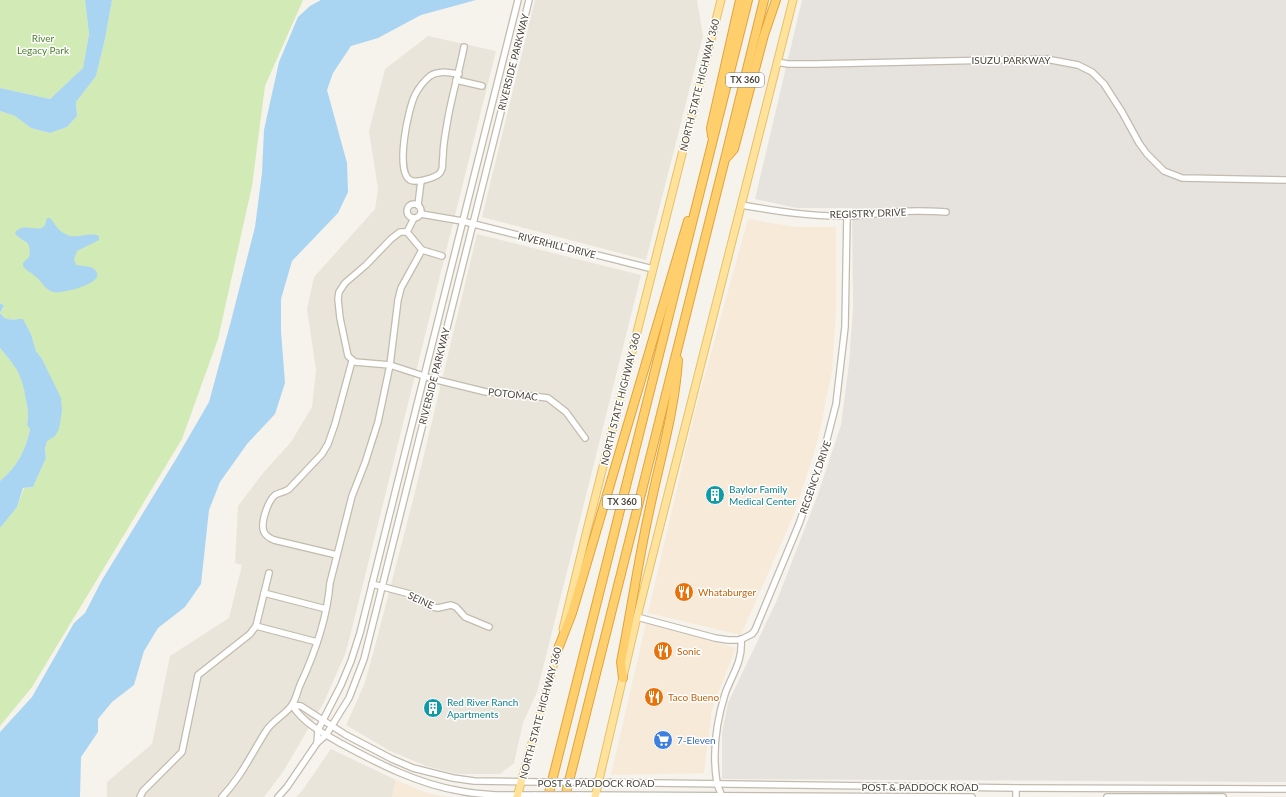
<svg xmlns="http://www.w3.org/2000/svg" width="1286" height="797" font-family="Lato,sans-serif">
<rect width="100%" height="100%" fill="#f6f3ec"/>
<g fill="#eae5da">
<polygon points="535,0 697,0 703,36 646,260 482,217"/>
<polygon points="428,36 496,51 346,652 324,702 283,772 264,797 107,797 107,782 152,744 170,656 229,618 242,565 235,563 238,506 263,473 291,442 312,407 316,370 307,309 314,277 375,209 378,189 369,131 385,69"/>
<polygon points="477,234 641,275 537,692 523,723 514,763 500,774 458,774 426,766 390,751 346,725 364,685 373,654 415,492"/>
<polygon points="331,749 396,780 392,797 296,797 302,791"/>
</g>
<g fill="#f7ead8">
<polygon points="748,219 795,227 836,227 836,310 832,371 818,440 795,512 741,635 648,613 695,411"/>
<polygon points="646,623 736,648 712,709 704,773 611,775"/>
<polygon points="396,780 427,793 448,797 392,797"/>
</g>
<polygon fill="#e6e2dd" points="802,0 1286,0 1286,782 722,779 722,733 728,703 778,598 818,494 841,425 849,364 853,308 852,208 797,208 755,199"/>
<g fill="#d2eab5">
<polygon points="0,0 85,0 89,34 83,68 50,99 0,88"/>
<path d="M112,0h191l-38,86 -13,100 -34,153 -36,100 -150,248 -32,39v-198l17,-21 7,-19 9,-1 13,-29 -1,-9 2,-8 4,-62 -9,-20 -6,-8 -5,-17 -8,-15c-11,0 -17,3 -23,-6l4,-6 -4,-4v-192l15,5 16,12 19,5 17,-6 10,-11 -1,-14 20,-26 9,-37z"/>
<path d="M0,348l15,18 8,15 6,36 -2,8 3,4c-4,21 -13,38 -30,52z"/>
</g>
<g fill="#a9d4f2">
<polygon points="85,0 112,0 105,39 96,76 76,102 77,116 67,127 50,133 31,128 15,116 0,111 0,88 50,99 83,68 89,34"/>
<polygon points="321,0 476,0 421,15 378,38 351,46 333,73 327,90 347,163 348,192 338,213 292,261 281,299 281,331 285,383 275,414 247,444 220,482 209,510 201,584 185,607 158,628 144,651 134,685 112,702 98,719 98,732 81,757 80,797 0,797 0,732 32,697 74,623 85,613 102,580 176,459 209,402 231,321 255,227 262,173 264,130 279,62 298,17 310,6"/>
<path d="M47,218h3c4,4 6,10 12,14 13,10 25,-1 37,4v4l-22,11 -3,8 2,6c5,1 15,1 18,4 17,14 -34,25 -41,23 -9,-3 -11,-11 -18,-16 -4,-4 -9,-5 -12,-10v-3l6,-6c4,-19 -8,-14 -14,-24 6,-10 18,-3 27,-5l3,-3z"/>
<path d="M0,303l4,3 -4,7c6,9 13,6 23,6l8,15 5,17 6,8 19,39 1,13 -3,18 -4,7 -8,5 -2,8 1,9 -13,29 -10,1 -6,19 -17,21v-47c17,-14 26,-31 30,-52l-3,-4c2,-9 1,-16 -1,-25 -4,-26 -9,-32 -26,-52z"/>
</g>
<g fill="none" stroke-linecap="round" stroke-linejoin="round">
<defs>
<g id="minor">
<polyline points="777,62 788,64 816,64 1046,59 1078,65 1092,72 1104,84 1122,112 1139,143 1147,154 1164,171 1182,178 1286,180"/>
<path d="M459,74c-10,-1 -21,-4 -29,2 -6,5 -12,13 -15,19 -7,14 -20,76 -5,85 6,3 15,0 21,-2 5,-2 9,-3 11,-9 1,-3 0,-8 1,-12 0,-11 2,-22 4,-33 4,-26 12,-51 17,-77"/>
<polyline points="456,80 482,86"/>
<circle cx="414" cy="211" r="7"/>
<polyline points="418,205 421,181"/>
<path d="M741,205c35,6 71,12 107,11 17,-1 33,-3 49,-4 17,-2 33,-1 49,0"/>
<polyline points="421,214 462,221 653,269"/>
<polyline points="414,218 407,232 422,250 442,256"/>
<polyline points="407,232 400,232 391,239 366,265 345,283 339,292 338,299 340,318 348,356 355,362 390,365 433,379 486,392 517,394 548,398 566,412 585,438"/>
<path d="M337,555l-63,-15c-5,-2 -8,-4 -10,-8 -4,-9 4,-31 11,-37 3,-2 10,-3 14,-6l33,-35 6,-10 7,-20 17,-63"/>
<polyline points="372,584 410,594 432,607 438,608 451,605 456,607 465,617 489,627"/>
<polyline points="264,593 326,609"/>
<polyline points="637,617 715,638 728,640 740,640 752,634 755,630 799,524 823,455 836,404 845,327 847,216"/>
<polyline points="256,626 317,642"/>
<path d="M292,705c11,18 32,29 50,39 37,20 76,40 118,47 25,5 51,4 76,4"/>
<polyline points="292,705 301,706 346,735 392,759 413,768 453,778 474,781 539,782"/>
<polyline points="317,743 318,730 341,685 351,661 360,633 518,0"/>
<polyline points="581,782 1016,788 1286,789"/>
<polyline points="578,795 972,797"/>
<polyline points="140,797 143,791 182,752 198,675 250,634 256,626 269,573"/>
<path d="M222,797c19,-20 30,-44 44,-66 6,-10 19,-16 26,-26 4,-6 5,-13 8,-20 15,-32 27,-66 30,-102l22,-87 13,-33 13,-41 12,-57 8,-65 3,-12 21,-38"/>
<polyline points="278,797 287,787 317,743 326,735 349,698 364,659 529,0"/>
<path d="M722,797c-1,-5 -4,-9 -5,-14 -5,-30 -1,-60 8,-89 7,-20 18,-32 16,-55"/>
<polyline points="1016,797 1016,788"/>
<polyline points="1107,797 1223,797"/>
</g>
<g id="major">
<polyline points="563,629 588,526 721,0"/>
<polyline points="517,797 559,645"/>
<polyline points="595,797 637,617 793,0"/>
</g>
<g id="highway">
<polyline points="712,136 711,128 740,0"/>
<polyline points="727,157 734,149 764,35 776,0"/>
<polyline points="558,649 572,613 688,221"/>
<path d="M623,678l-2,-16c10,-50 17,-100 28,-150 10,-49 26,-102 29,-152"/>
<polyline points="548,797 748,0"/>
<polyline points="565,797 725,159 764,0"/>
</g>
</defs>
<use href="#minor" stroke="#c2bbae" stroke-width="8"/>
<use href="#major" stroke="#e6c16a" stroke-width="9"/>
<use href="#highway" stroke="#e0a43c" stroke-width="10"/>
<use href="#minor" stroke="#fff" stroke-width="5.5"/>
<use href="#major" stroke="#ffe39c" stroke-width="7"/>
<use href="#highway" stroke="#ffcf6e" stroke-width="8"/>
<defs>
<g id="minor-bridge">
<polyline points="539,782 581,782"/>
<polyline points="536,795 578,795"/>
</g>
</defs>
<use href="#minor-bridge" stroke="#c2bbae" stroke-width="8" stroke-linecap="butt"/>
<use href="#minor-bridge" stroke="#fff" stroke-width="5.5"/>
</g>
<defs>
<symbol id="building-disc" viewBox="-11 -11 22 22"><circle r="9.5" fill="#0f9aa8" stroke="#fff"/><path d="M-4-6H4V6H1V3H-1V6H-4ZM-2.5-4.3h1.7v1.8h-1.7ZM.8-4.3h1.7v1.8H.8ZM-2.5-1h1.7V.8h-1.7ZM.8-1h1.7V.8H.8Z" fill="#fff"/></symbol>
<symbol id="restaurant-disc" viewBox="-11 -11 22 22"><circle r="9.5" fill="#e8710a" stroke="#fff"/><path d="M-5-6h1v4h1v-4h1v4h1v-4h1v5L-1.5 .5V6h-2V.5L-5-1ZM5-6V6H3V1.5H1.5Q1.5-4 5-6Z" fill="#fff"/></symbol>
<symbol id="supermarket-disc" viewBox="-11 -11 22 22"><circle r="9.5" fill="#3f7fe0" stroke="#fff"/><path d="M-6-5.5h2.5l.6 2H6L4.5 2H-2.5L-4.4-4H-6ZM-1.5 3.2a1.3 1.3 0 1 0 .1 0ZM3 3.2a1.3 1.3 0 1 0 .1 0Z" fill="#fff"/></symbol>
</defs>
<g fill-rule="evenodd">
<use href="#building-disc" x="704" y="484" width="22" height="22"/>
<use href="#restaurant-disc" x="673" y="581" width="22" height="22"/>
<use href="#restaurant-disc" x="652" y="640" width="22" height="22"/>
<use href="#restaurant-disc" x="643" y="686" width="22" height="22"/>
<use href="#building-disc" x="422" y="697" width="22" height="22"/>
<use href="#supermarket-disc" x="652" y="729" width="22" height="22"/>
</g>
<g text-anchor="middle" stroke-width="3" stroke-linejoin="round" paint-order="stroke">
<g fill="#fff" stroke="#817c74" stroke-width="1">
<rect x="726" y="73" width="38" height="14" rx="3"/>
<rect x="603" y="495" width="38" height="14" rx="3"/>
</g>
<g font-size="9" font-weight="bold" fill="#4b4439">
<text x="745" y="83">TX 360</text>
<text x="622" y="505">TX 360</text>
</g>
<g font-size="10" fill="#4a7f2a" stroke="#fff">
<text x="43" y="42">River<tspan x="43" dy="12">Legacy Park</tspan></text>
</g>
<g font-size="10" fill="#4b4439" stroke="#fff">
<text x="1011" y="64">ISUZU PARKWAY</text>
<text transform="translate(513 62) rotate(-76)" y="4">RIVERSIDE PARKWAY</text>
<text transform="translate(699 85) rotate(-76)" y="4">NORTH STATE HIGHWAY 360</text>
<text transform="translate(868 213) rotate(-2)" y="4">REGISTRY DRIVE</text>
<text transform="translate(557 245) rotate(14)" y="4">RIVERHILL DRIVE</text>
<text transform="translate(434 376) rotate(-76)" y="4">RIVERSIDE PARKWAY</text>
<text transform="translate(513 394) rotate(6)" y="4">POTOMAC</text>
<text transform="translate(620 399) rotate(-76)" y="4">NORTH STATE HIGHWAY 360</text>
<text transform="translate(815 477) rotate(-71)" y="4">REGENCY DRIVE</text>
<text transform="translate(421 600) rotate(25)" y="4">SEINE</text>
<text transform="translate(540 713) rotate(-75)" y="4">NORTH STATE HIGHWAY 360</text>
<text x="596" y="787">POST &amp; PADDOCK ROAD</text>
<text x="920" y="791">POST &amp; PADDOCK ROAD</text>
</g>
<g font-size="10" fill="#0d838f" stroke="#fff" text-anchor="start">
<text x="729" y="493">Baylor Family<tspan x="729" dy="12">Medical Center</tspan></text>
<text x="447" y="706">Red River Ranch<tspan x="447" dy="12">Apartments</tspan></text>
</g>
<g font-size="10" fill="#c56008" stroke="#fff" text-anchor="start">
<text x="698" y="596">Whataburger</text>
<text x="677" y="655">Sonic</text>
<text x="668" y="701">Taco Bueno</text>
</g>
<g font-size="10" fill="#366cbe" stroke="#fff" text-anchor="start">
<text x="677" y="744">7-Eleven</text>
</g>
</g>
</svg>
